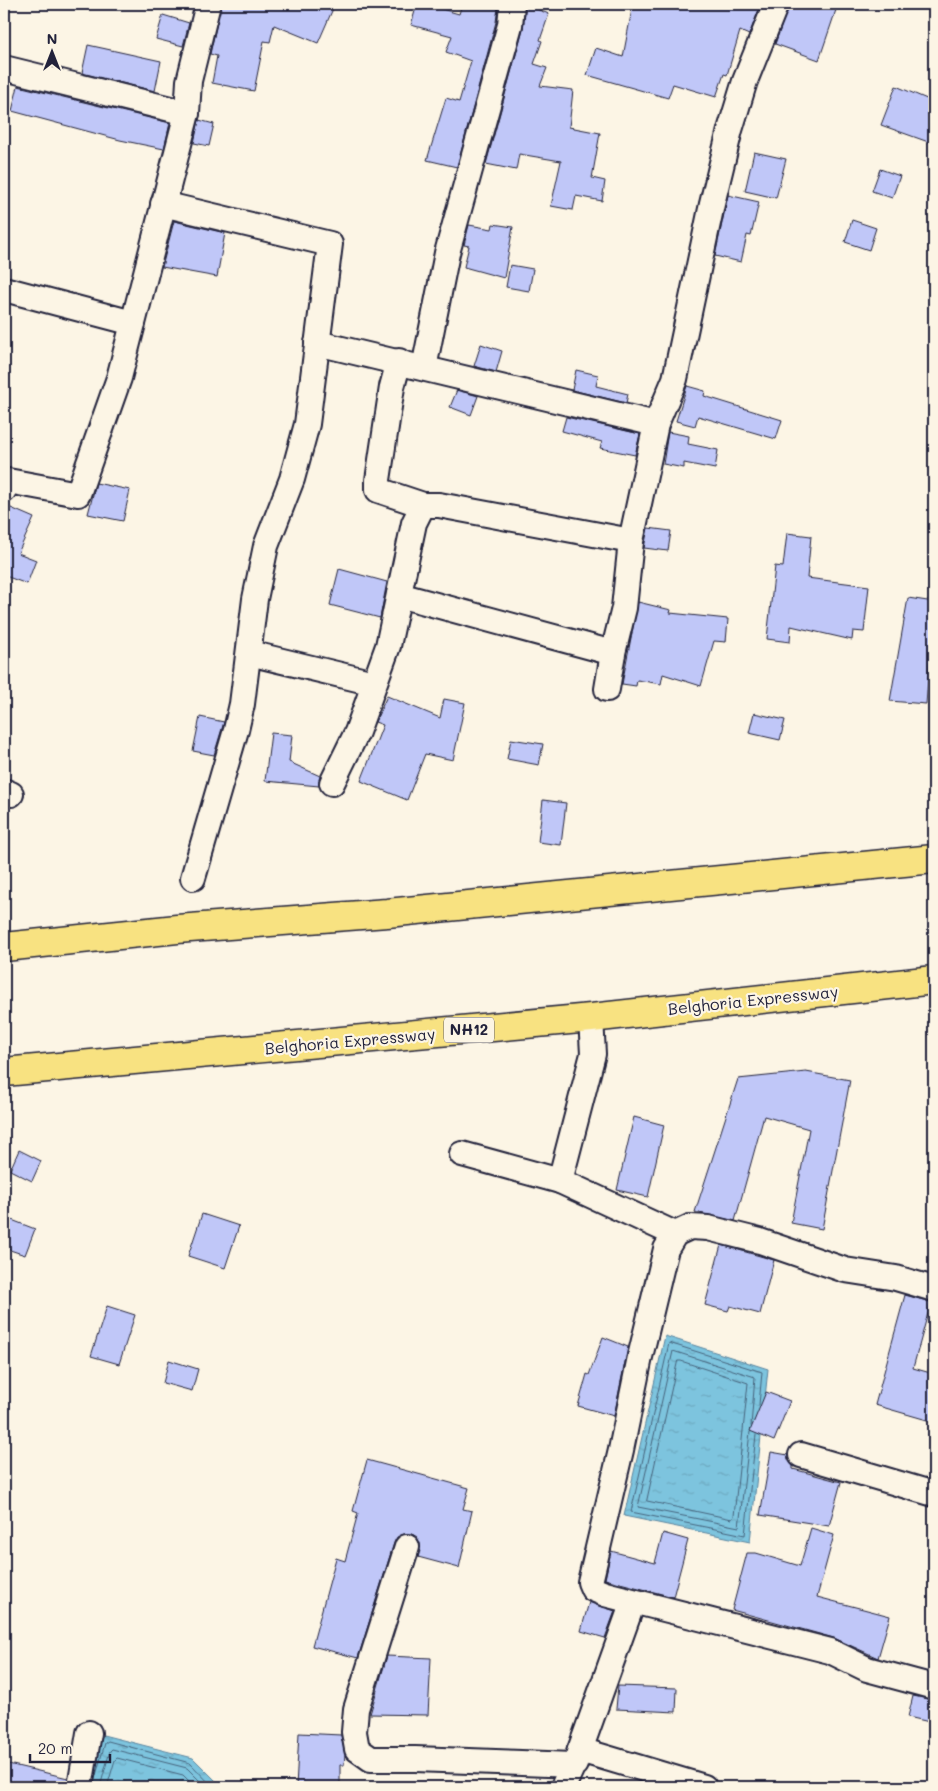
<svg xmlns="http://www.w3.org/2000/svg" width="938" height="1791" font-family="Mali,sans-serif">
<defs>
<pattern id="water-ripples" width="26" height="14" patternUnits="userSpaceOnUse" patternTransform="scale(1.25)"><rect width="26" height="14" fill="#7dc4de"/><path d="M2 4q2-2 4 0t4 0M15 11q2-2 4 0t4 0" fill="none" stroke="#6ca8bf"/></pattern>
</defs>
<rect width="100%" height="100%" fill="#fcf5e5"/>
<filter id="ink" filterUnits="userSpaceOnUse"><feTurbulence type="fractalNoise" baseFrequency=".02" numOctaves="2"/><feDisplacementMap in="SourceGraphic" scale="10" xChannelSelector="R" yChannelSelector="G"/><feConvolveMatrix kernelMatrix="1 2 1 2 8 2 1 2 1" color-interpolation-filters="sRGB"/></filter>
<g filter="url(#ink)">
<g fill="url(#water-ripples)" stroke="#59839d">
<polygon points="665,1336 768,1369 750,1542 624,1516"/>
<polygon points="103,1735 193,1758 219,1784 218,1787 88,1787"/>
</g>
<g fill="none" stroke-linecap="round" stroke-linejoin="round">
<g stroke="#46637c" stroke-width="1">
<polygon points="678,1361 681,1361 748,1383 734,1516 732,1519 647,1501"/>
<polyline points="750,1432 739,1527 638,1507 673,1351 755,1377 751,1426"/>
<polyline points="756,1435 745,1535 631,1512 669,1343 762,1372 759,1405"/>
<polyline points="93,1786 105,1743 108,1741 190,1763 213,1787"/>
<polyline points="100,1787 110,1751 112,1749 187,1768 206,1787"/>
<polyline points="107,1787 115,1760 117,1758 183,1775 195,1787"/>
</g>
</g>
<g fill="#c0c7f8" stroke="#22223b">
<polygon points="221,4 335,4 318,43 274,25 270,42 264,41 254,91 212,83 217,56 210,54"/>
<polygon points="417,4 424,4 459,14 462,4 484,4 498,8 496,22 457,167 427,160 446,98 459,102 471,61 446,52 452,36 411,25"/>
<polygon points="633,4 761,4 749,35 740,31 727,75 724,74 716,97 673,84 668,98 587,75 596,48 623,57"/>
<polygon points="789,4 838,4 819,60 775,44"/>
<polygon points="526,5 549,14 540,40 542,41 534,64 547,68 540,86 573,90 569,127 600,133 592,178 605,181 602,201 576,196 573,210 551,206 561,161 519,154 516,170 486,164 523,29"/>
<polygon points="163,15 189,23 183,46 156,39"/>
<polygon points="88,45 161,61 155,91 82,73"/>
<polygon points="18,86 170,123 164,149 120,140 12,111"/>
<polygon points="896,86 934,102 934,144 881,125"/>
<polygon points="199,120 214,124 209,146 194,143"/>
<polygon points="754,152 786,159 776,198 745,191"/>
<polygon points="880,169 900,176 892,198 872,191"/>
<polygon points="728,195 759,202 751,236 747,235 741,262 715,256"/>
<polygon points="852,220 876,228 869,250 845,242"/>
<polygon points="174,221 225,233 217,277 162,267"/>
<polygon points="493,224 513,227 504,278 464,267 469,246 464,245 469,225 492,229"/>
<polygon points="510,265 533,269 529,291 506,287"/>
<polygon points="481,344 502,351 496,372 474,366"/>
<polygon points="576,370 598,375 596,386 628,394 626,403 572,390"/>
<polygon points="687,386 705,391 704,396 782,420 776,439 698,416 695,426 676,421"/>
<polygon points="457,390 478,396 471,415 450,407"/>
<polygon points="566,417 640,434 635,455 600,448 602,442 562,431"/>
<polygon points="668,432 689,436 688,444 718,450 715,469 684,463 684,468 663,464"/>
<polygon points="96,483 130,490 123,521 88,514"/>
<polygon points="4,505 34,518 18,553 36,560 27,584 8,577 4,586"/>
<polygon points="648,528 671,531 668,551 644,548"/>
<polygon points="787,533 811,536 807,578 869,586 864,632 853,631 852,640 791,626 790,642 767,639 775,566 783,567"/>
<polygon points="339,569 387,582 380,618 330,605"/>
<polygon points="908,598 934,602 934,644 931,643 926,704 890,701"/>
<polygon points="638,602 671,610 670,613 728,619 726,642 714,641 701,686 663,674 661,684 637,680 636,686 622,684"/>
<polygon points="387,696 440,718 444,699 465,703 453,760 425,754 407,800 361,781 383,725 375,722"/>
<polygon points="754,713 785,720 780,740 749,733"/>
<polygon points="200,717 224,722 214,755 193,751"/>
<polygon points="271,733 292,735 289,762 320,776 319,786 265,781"/>
<polygon points="511,739 543,744 539,765 507,759"/>
<polygon points="543,800 566,803 561,845 538,842"/>
<polygon points="806,1072 850,1080 822,1229 791,1223 809,1129 764,1116 735,1221 695,1212 738,1079"/>
<polygon points="634,1117 664,1125 648,1197 617,1190"/>
<polygon points="19,1150 41,1161 32,1181 10,1170"/>
<polygon points="202,1214 239,1226 225,1268 188,1256"/>
<polygon points="4,1217 35,1229 25,1255 4,1248"/>
<polygon points="721,1245 774,1260 760,1314 730,1306 728,1311 705,1305"/>
<polygon points="905,1295 931,1302 913,1368 934,1374 934,1422 875,1405"/>
<polygon points="107,1306 135,1315 119,1364 91,1356"/>
<polygon points="603,1337 628,1347 614,1416 578,1406 587,1374 589,1375"/>
<polygon points="169,1360 198,1369 192,1391 163,1383"/>
<polygon points="766,1392 790,1401 774,1441 750,1431"/>
<polygon points="771,1452 788,1455 788,1459 793,1466 793,1469 841,1482 829,1526 760,1515"/>
<polygon points="367,1460 469,1488 463,1509 472,1511 459,1568 418,1557 420,1544 417,1537 412,1534 404,1534 397,1537 394,1543 358,1658 312,1646 336,1558 345,1561 358,1513 353,1511"/>
<polygon points="811,1528 834,1535 817,1597 890,1616 878,1658 834,1638 732,1610 747,1553 756,1553 800,1566"/>
<polygon points="663,1533 688,1540 673,1597 605,1579 611,1551 655,1563"/>
<polygon points="589,1602 615,1611 605,1638 581,1631"/>
<polygon points="387,1656 431,1658 428,1715 370,1714"/>
<polygon points="618,1686 677,1688 676,1712 616,1709"/>
<polygon points="913,1696 934,1700 934,1723 908,1717"/>
<polygon points="299,1733 341,1735 345,1754 344,1765 340,1765 340,1787 296,1787"/>
<polygon points="4,1763 68,1778 67,1787 4,1787"/>
</g>
<g fill="none" stroke-linecap="round" stroke-linejoin="round">
<defs>
<g id="street">
<polyline points="4,68 187,113"/>
<polyline points="163,204 330,244 307,424 292,479 266,546 255,599 242,704 236,730 193,878"/>
<polyline points="4,289 133,323"/>
<polyline points="317,343 656,424"/>
<polyline points="399,361 392,387 378,480 378,490 423,505"/>
<polyline points="424,368 447,253 510,25 512,4"/>
<polyline points="4,490 8,481 78,494 119,378 187,113 189,81 208,4"/>
<polyline points="399,595 613,653"/>
<polyline points="249,653 374,683"/>
<polyline points="607,689 613,653 624,608 631,541 656,424 675,379 712,204 730,130 745,81 776,4"/>
<polyline points="332,783 357,732 388,646 414,523 423,505 439,505 631,541"/>
<polyline points="4,791 11,794"/>
<polyline points="591,1018 593,1054 560,1181 675,1234"/>
<polyline points="462,1154 560,1181"/>
<polyline points="934,1289 896,1278 845,1270 760,1241 708,1228 690,1227 675,1234 666,1249 640,1357 621,1450 590,1582 593,1589 605,1594 830,1651 867,1669 934,1687"/>
<polyline points="801,1455 934,1494"/>
<polyline points="407,1547 356,1709 354,1732 357,1749 371,1759 415,1759 573,1765"/>
<polyline points="580,1750 704,1787"/>
<polyline points="80,1787 89,1733"/>
<polyline points="563,1787 573,1765 575,1764 633,1602"/>
</g>
<g id="highway">
<polyline points="4,947 177,929 387,913 934,859"/>
<polyline points="4,1072 591,1018 934,980"/>
</g>
</defs>
<use href="#street" stroke="#22223b" stroke-width="28"/>
<use href="#highway" stroke="#22223b" stroke-width="31"/>
<use href="#street" stroke="#fcf5e5" stroke-width="24"/>
<use href="#highway" stroke="#f8e281" stroke-width="28"/>
</g>
</g>
<g text-anchor="middle" stroke-width="4.5" stroke-linejoin="round" paint-order="stroke">
<rect fill="#fcf5e5" stroke="#63616e" stroke-width="1" x="444" y="1017.5" width="50" height="25" rx="4"/>
<g font-size="15" font-weight="bold" fill="#22223b">
<text x="469" y="1035">NH12</text>
</g>
<g font-size="16" fill="#22223b" stroke="#fcf5e5">
<text transform="translate(753 1000) rotate(-6)" y="6">Belghoria Expressway</text>
<text transform="translate(350 1041) rotate(-5)" y="6">Belghoria Expressway</text>
</g>
</g>
<rect width="938" height="1791" fill="none" stroke="#fcf5e5" stroke-width="20"/>
<rect x="10" y="10" width="918" height="1771" fill="none" stroke="#22223b" stroke-width="2" filter="url(#ink)"/>
<g transform="translate(52 52)" stroke="#fcf5e5" stroke-width="4" paint-order="stroke">
<path d="M0-4L9 19L0 12L-9 19Z" fill="#22223b"/>
<text y="-8" font-size="14" font-weight="bold" text-anchor="middle" fill="#22223b">N</text>
</g>
<path d="M30 1754v8h80v-8" fill="none" stroke="#22223b" stroke-width="2.5"/>
<text x="38" y="1754" font-size="15" fill="#22223b" stroke="#fcf5e5" stroke-width="4" paint-order="stroke">20 m</text>
</svg>
